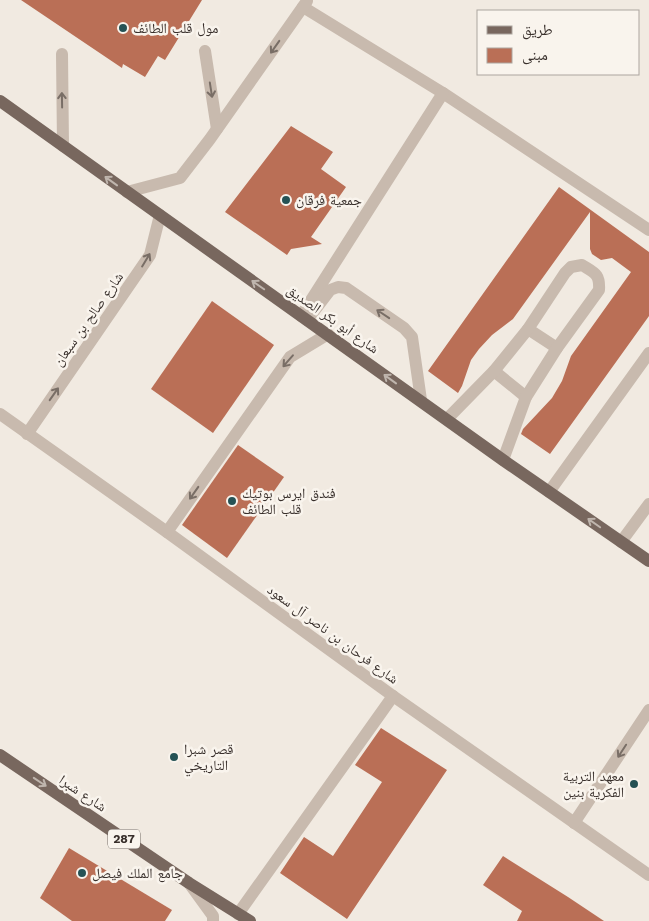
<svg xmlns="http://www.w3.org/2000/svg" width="649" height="921" font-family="'Work Sans','Noto Naskh Arabic',sans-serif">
<rect width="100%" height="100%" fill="#f1eae1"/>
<g fill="#ba6f56">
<polygon points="21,0 202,0 165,60 158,56 145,77 123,64 122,68"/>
<polygon points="291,126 333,152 321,169 346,187 311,237 322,244 291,249 287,255 225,212"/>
<polygon points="559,187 649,252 649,316 550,454 521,434 523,429 552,398 562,381 571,356 631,272 612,258 601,260 592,254 590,249 590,212 513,319 492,335 479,349 471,360 462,386 458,393 428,371"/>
<polygon points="212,301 274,345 213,433 151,389"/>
<polygon points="238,445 284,477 227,558 182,525"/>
<polygon points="381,728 447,770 347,919 280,873 304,837 333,856 382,782 355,765"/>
<polygon points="69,848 172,910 165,921 72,921 40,898"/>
<polygon points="503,856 568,897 604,921 517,921 522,911 483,885"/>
</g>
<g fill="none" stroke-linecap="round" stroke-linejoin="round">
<g stroke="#c8baae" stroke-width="12">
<polyline points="303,7 443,93 649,230"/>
<polyline points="205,51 217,129"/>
<polyline points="62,54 63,146"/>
<polyline points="127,192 180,178 210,139 307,1"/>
<polyline points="301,316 443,93"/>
<polyline points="307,320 330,290 338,287 346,288 404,328 412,337 421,400"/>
<polyline points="528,329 557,348"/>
<polyline points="494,371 526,397"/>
<polyline points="0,414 167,532 393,696 649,875"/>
<path d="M447,419l47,-48 34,-42 37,-56 6,-6 11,-2c13,8 18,9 17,25l-42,58 -31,49 -23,63"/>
<polyline points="27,434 150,255 160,215"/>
<polyline points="549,492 649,353"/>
<polyline points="167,532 290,357 328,334"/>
<polyline points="621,542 649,504"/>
<polyline points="574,823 649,710"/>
<polyline points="189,883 213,916 213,921"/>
<polyline points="238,914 393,696"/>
</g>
<g stroke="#78675e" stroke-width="12">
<polyline points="0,101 503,460 649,561"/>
<polyline points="0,755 189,883 250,921"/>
</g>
</g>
<defs><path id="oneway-shaft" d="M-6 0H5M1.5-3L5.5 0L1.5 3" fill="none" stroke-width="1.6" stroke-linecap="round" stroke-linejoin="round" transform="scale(1.25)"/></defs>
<g stroke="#796e66">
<use href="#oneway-shaft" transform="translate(275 47) rotate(125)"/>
<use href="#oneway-shaft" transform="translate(211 90) rotate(81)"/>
<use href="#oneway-shaft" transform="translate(62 100) rotate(-91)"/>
<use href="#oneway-shaft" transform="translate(146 260) rotate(-59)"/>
<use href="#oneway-shaft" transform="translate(383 314) rotate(-146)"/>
<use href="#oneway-shaft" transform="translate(288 361) rotate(131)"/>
<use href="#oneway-shaft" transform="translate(54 394) rotate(-55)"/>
<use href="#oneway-shaft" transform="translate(194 493) rotate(125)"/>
<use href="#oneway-shaft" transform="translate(622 751) rotate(123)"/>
</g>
<g stroke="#bfb5ad">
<use href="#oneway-shaft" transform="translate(111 181) rotate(-144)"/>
<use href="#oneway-shaft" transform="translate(258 285) rotate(-145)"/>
<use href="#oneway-shaft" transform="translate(390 379) rotate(-144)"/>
<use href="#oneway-shaft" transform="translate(594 523) rotate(-145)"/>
<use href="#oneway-shaft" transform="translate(40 782) rotate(34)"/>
</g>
<g fill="#255255" stroke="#f9f4ed" stroke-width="2">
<circle cx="123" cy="28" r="5"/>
<circle cx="286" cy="200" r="5"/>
<circle cx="232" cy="501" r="5"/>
<circle cx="174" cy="757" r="5"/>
<circle cx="634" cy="784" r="5"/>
<circle cx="82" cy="873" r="5"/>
</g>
<g text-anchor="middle" stroke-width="5" stroke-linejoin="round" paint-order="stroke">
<rect fill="#f9f4ed" stroke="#726a65" stroke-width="1" x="108" y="829.5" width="32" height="19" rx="4"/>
<g font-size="12" font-weight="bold" fill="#382f2b">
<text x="124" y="843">287</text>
</g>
<g font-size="14" fill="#382f2b" stroke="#f9f4ed" text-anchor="start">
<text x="133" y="33">مول قلب الطائف</text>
<text x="296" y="205">جمعية فرقان</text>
<text x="242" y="498">فندق ايرس بوتيك<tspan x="242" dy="16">قلب الطائف</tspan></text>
<text x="184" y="754">قصر شبرا<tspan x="184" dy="16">التاريخي</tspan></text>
<text x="624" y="781" text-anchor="end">معهد التربية<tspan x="624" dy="16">الفكرية بنين</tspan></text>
<text x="92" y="878">جامع الملك فيصل</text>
</g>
<g font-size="14" fill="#382f2b" stroke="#f9f4ed">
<text transform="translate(88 319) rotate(-55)" y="5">شارع صالح بن سبعان</text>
<text transform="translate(333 319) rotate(35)" y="5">شارع أبو بكر الصديق</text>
<text transform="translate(333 634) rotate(36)" y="5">شارع فرحان بن ناصر آل سعود</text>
<text transform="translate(83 793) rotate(34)" y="5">شارع شبرا</text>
</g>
</g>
<rect x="477" y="10" width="162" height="65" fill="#f9f4ed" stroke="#aca59f"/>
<rect x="487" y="26" width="25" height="8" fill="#78675e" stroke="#aca59f"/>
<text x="522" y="35" font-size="15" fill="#382f2b">طريق</text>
<rect x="487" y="48" width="25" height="15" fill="#ba6f56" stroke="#aca59f"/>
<text x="522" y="60" font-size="15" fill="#382f2b">مبنى</text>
</svg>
